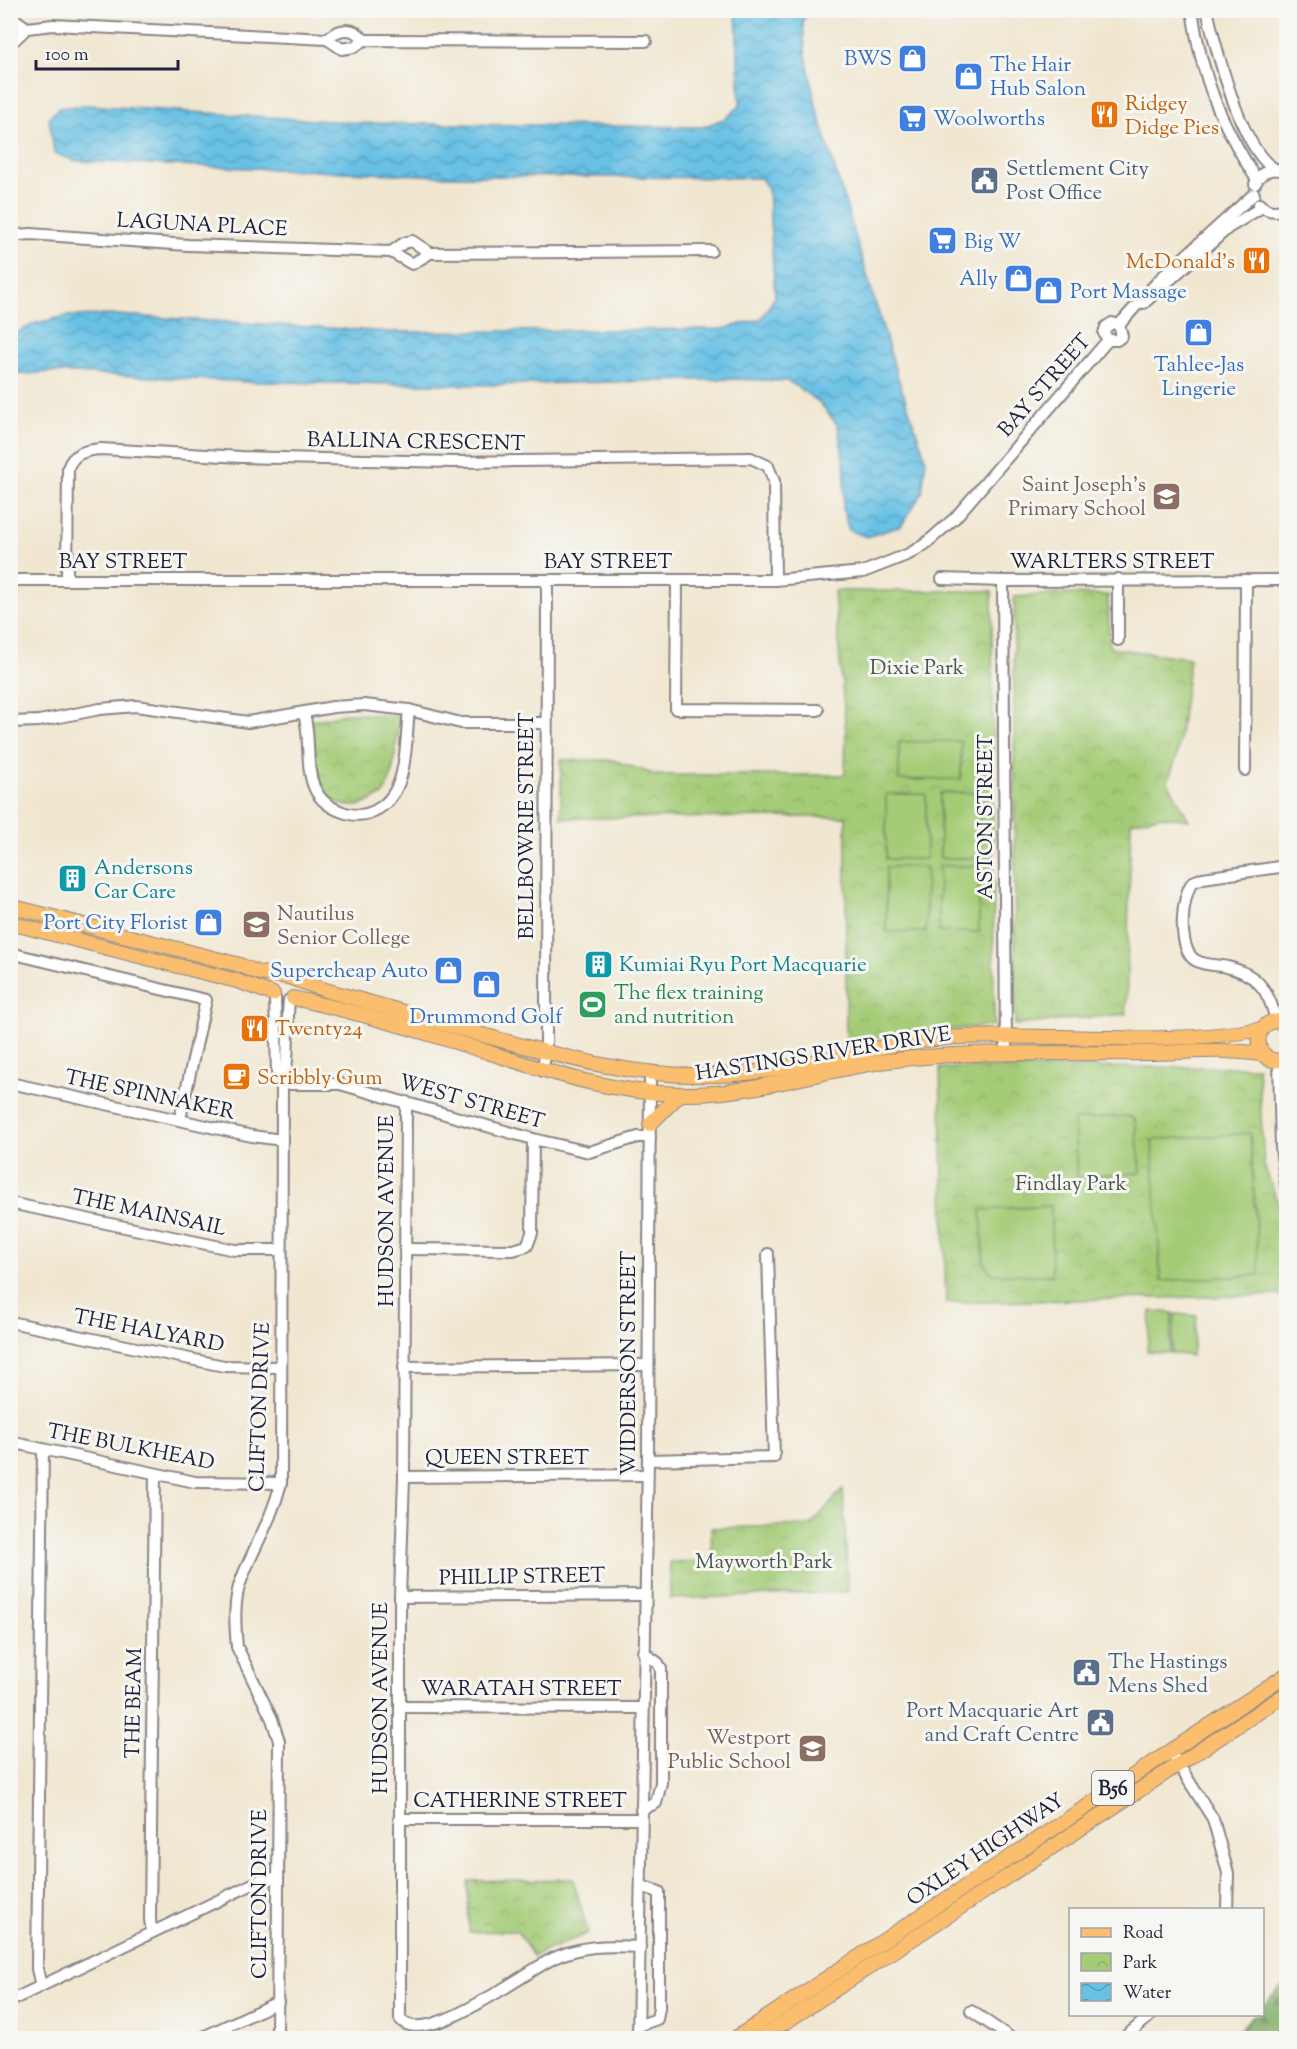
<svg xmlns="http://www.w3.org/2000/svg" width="1297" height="2049" font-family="'Sorts Mill Goudy',serif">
<defs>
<pattern id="forest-firs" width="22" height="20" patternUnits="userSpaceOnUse" patternTransform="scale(1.5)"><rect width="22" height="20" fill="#83b068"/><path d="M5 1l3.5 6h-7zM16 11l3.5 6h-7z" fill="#6b8f57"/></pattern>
<pattern id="park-crowns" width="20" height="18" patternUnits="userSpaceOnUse" patternTransform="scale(1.5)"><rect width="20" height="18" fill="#a4cc77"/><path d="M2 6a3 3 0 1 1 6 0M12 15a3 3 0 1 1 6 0" fill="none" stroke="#8daf68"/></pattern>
<pattern id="water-waves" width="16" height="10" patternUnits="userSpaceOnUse" patternTransform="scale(1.5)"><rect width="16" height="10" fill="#67c1e5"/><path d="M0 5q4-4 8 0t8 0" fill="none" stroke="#549cbb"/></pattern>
</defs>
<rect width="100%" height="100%" fill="#f6f6f2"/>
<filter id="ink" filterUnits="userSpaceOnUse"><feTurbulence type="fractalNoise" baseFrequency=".0167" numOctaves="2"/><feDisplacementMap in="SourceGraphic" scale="12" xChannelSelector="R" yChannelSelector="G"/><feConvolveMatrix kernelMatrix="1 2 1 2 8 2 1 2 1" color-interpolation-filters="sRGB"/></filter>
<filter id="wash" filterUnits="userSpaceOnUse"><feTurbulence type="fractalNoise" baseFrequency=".008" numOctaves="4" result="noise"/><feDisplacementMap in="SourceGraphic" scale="24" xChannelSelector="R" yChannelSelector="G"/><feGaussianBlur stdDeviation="1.35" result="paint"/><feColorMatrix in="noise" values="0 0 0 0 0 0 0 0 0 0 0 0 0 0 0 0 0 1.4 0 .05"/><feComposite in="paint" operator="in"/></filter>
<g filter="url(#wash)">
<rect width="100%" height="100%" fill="#f1e7d1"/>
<polygon fill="url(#forest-firs)" stroke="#526952" stroke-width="1.5" points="1286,1982 1286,2038 1242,2038 1237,2032 1254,2015 1262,2014 1263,2006"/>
<g fill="url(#park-crowns)" stroke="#637759" stroke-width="1.5">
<polygon points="834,591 992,591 994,1025 846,1041 846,817 561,818 561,760 613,760 656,775 845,775 846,732"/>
<polygon points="1059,594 1108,595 1110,648 1190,658 1177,755 1168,782 1189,820 1160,816 1131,822 1126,1014 1015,1025 1014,597"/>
<path d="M350,713l50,3 -8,59 -9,20c-8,3 -18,10 -26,11 -43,4 -42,-57 -46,-85z"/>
<polygon points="1258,1067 1264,1165 1286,1225 1286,1295 946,1303 940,1068"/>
<polygon points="843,1489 848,1592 670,1599 670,1562 712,1561 711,1528 811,1525"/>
<polygon points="573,1879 588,1933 533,1956 517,1931 469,1932 468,1881"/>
</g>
<g fill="#a4cc77" stroke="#637759" stroke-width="1.5">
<polygon points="961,741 961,779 899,780 899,742"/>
<rect x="940" y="793" width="40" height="65"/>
<rect x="886" y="794" width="40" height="65"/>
<rect x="939" y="866" width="40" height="66"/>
<rect x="886" y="867" width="40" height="65"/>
<polygon points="1128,1116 1135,1120 1141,1173 1077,1177 1074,1120"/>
<polygon points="1250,1133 1259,1275 1161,1281 1152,1140"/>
<polygon points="1051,1206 1052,1275 993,1274 984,1265 981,1210"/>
<polygon points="1151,1311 1173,1313 1169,1353 1147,1351"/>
<polygon points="1175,1314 1197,1316 1192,1356 1171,1353"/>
</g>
<polygon fill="url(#water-waves)" stroke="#447290" stroke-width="1.5" points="736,11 808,11 803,21 805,51 816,106 898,378 926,459 922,493 901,526 867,537 849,530 843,510 845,469 838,426 819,402 788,381 734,379 491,385 251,382 54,372 11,375 11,336 36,323 67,316 117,315 392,332 723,329 761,319 775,297 768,189 761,178 443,176 76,161 54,153 49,117 59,108 86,105 360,123 703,127 726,118 740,106"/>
</g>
<g filter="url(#ink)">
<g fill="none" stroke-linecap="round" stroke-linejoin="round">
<defs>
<g id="minor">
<path d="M1192,10c10,69 28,112 65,170"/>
<path d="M1207,10c9,38 34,141 68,159"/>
<polyline points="10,16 27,28"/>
<path d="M327,39c11,-11 27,-13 37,1"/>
<polyline points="10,44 27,28 53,25 327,39 342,49 354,47 364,40 646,41"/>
<path d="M1255,184c6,-13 18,-18 31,-12"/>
<path d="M1259,204c9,8 17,9 27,4"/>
<polyline points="10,236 30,234 188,245 391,252 404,243 412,241 430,253 711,251"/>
<polyline points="391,252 412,264 430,253"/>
<polyline points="1144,303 1228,228 1262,207"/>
<polyline points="1119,325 1160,279 1254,194"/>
<polyline points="1108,340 1104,333 1106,327 1112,323 1119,325"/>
<polyline points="1108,340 1117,340 1122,336 1119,325"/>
<polyline points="942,579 1003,581 1281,580 1286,582"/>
<polyline points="1118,579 1118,640"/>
<polyline points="10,580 775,580 863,572 909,554 924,545 955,518 1108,340"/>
<path d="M67,580l1,-112c5,-15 18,-18 33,-19l140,8 211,5 299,-4 17,8 6,15 1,99"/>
<polyline points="677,580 676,709 818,710"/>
<polyline points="1003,581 1006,1052"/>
<path d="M304,714c7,23 1,50 10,73 6,15 20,23 35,27 10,2 18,1 27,-4 33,-17 29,-66 33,-100"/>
<polyline points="10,722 39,721 100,709 136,706 248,722 333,707 364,705 409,710 461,723 546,723"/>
<polyline points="1245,770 1246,580"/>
<polyline points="10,953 206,1000 180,1119"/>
<path d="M275,998l2,75 5,11 -1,399c-9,36 -26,62 -39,95 -9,21 -7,47 -5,69l35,72 7,22 -2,297"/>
<path d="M1276,1021c-7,-32 -20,-49 -54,-55 -9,-1 -19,-1 -27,-6 -18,-11 -14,-65 -2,-78l10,-4 83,-12"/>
<polyline points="1279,1061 1281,1147 1286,1186"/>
<polyline points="543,1071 546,1044 547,581"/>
<polyline points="10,1083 252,1136 282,1140"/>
<polyline points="282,1084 340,1084 533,1139 589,1152 638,1137 650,1137"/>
<path d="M282,1084c9,-22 4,-59 7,-84"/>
<path d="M406,1102l-2,375 -4,120v422c23,30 120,-43 150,-59 29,-15 58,-15 90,-13"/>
<polyline points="10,1203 235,1250 281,1250"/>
<polyline points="405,1249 513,1250 527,1246 532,1233 533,1139"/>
<polyline points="10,1322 224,1366 281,1367"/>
<polyline points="404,1367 648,1365"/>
<polyline points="10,1442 195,1482 281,1483"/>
<polyline points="648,1460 774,1457 768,1254"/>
<polyline points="404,1477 647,1475"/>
<polyline points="400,1597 644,1595"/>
<polyline points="400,1707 642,1708"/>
<polyline points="1175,1759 1213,1819 1228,1873 1227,1910"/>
<polyline points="641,1810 656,1803 661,1783 661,1669 658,1663 643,1652"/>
<polyline points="399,1819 641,1819"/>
<polyline points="152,1932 150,1920 155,1474"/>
<polyline points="41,1986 37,1969 43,1449"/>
<polyline points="10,2001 263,1879 278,1878"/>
<polyline points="971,2011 1011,2038"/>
<polyline points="640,2025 657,2019 659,2008 659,1892 641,1886"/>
<polyline points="201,2038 278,2002"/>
<polyline points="638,2038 648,1460 650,1074"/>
<polyline points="1124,2038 1152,2014"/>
</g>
<g id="major">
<path d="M10,906l230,59 19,8 29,4 37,13c54,15 107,30 161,46 77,21 149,42 230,39 82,-2 162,-35 245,-38 100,-4 202,10 301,-8"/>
<polyline points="10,923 237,981 273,994"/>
<path d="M293,998c64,14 129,33 191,53 68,22 136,45 208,43 61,-1 117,-20 176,-30 93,-16 185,-9 278,-11 39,0 80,-6 119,2"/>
<path d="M1286,1023c-36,-12 -37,47 0,36"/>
<polyline points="650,1124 680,1094"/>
<polyline points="736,2038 1286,1675"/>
<polyline points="761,2038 1286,1694"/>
</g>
</defs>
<use href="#minor" stroke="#8a8486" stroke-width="14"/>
<use href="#major" stroke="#8a8486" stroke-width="16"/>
<use href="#minor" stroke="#fff" stroke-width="10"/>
<use href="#major" stroke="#fabe6e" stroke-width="14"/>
</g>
</g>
<defs>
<symbol id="shop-square" viewBox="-11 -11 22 22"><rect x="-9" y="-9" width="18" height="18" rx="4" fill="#3f7fe0" stroke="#f6f6f2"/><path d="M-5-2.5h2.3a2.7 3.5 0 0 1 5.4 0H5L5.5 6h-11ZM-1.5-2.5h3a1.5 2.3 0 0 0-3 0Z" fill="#fff"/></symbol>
<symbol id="restaurant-square" viewBox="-11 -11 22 22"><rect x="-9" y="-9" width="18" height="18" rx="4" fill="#e8710a" stroke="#f6f6f2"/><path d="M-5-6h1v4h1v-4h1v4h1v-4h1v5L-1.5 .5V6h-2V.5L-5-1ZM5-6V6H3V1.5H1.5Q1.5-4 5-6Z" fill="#fff"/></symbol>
<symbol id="supermarket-square" viewBox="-11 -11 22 22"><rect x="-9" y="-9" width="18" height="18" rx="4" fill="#3f7fe0" stroke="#f6f6f2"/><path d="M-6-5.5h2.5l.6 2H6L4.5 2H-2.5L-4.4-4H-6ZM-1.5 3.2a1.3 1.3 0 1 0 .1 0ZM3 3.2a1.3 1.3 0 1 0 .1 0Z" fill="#fff"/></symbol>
<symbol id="civic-square" viewBox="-11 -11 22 22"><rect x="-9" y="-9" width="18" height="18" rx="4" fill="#5c6f8a" stroke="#f6f6f2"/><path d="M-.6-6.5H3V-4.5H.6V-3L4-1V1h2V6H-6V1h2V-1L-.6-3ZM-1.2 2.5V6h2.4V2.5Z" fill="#fff"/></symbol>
<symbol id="school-square" viewBox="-11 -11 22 22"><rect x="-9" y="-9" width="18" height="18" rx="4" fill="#8d6e63" stroke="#f6f6f2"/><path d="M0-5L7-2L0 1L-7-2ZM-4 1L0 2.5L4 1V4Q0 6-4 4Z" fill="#fff"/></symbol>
<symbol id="building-square" viewBox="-11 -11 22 22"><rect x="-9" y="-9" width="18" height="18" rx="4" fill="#0f9aa8" stroke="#f6f6f2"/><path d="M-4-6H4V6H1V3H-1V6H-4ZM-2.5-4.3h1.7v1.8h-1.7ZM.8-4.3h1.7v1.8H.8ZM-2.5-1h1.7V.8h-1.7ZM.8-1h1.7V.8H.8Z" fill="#fff"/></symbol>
<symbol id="university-square" viewBox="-11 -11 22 22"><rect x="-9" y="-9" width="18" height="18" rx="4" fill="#8d6e63" stroke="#f6f6f2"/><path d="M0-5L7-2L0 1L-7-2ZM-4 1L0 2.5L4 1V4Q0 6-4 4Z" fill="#fff"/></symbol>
<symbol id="stadium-square" viewBox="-11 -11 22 22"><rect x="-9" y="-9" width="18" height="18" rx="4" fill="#2e9e5b" stroke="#f6f6f2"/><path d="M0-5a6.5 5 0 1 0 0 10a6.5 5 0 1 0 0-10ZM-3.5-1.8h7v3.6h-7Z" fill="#fff"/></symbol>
<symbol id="cafe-square" viewBox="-11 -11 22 22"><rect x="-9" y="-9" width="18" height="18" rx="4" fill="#e8710a" stroke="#f6f6f2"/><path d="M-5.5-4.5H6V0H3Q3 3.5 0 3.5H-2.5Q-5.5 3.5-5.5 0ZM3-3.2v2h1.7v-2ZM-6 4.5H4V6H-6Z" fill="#fff"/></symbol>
</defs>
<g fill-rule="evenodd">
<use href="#shop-square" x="896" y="42" width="33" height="33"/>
<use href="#shop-square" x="952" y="60" width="33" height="33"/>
<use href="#restaurant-square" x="1088" y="98" width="33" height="33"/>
<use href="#supermarket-square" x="896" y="102" width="33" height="33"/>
<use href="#civic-square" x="968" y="164" width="33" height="33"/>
<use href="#supermarket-square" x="926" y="224" width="33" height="33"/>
<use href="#restaurant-square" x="1240" y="244" width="33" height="33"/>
<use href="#shop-square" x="1002" y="262" width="33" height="33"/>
<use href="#shop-square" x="1032" y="274" width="33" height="33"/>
<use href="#shop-square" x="1182" y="316" width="33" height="33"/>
<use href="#school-square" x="1150" y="480" width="33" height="33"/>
<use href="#building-square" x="56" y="862" width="33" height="33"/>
<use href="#shop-square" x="192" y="906" width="33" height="33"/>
<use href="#university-square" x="240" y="908" width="33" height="33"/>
<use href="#building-square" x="582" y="948" width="33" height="33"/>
<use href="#shop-square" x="432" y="954" width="33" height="33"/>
<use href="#shop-square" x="470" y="968" width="33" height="33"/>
<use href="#stadium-square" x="576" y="988" width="33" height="33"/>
<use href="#restaurant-square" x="238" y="1012" width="33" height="33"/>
<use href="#cafe-square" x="220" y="1060" width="33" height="33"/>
<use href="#civic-square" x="1070" y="1656" width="33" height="33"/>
<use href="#civic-square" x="1084" y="1706" width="33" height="33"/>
<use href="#school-square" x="796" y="1732" width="33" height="33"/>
</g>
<g text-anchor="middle" stroke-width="6" stroke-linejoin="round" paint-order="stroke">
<rect fill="#f6f6f2" stroke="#626272" stroke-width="1.5" x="1092" y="1771" width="42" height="34" rx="4.5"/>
<g font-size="20" font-weight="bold" fill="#22223b">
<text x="1113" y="1795">B56</text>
</g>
<g font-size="21" fill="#366cbe" stroke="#f6f6f2" text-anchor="end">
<text x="892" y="65">BWS</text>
<text x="990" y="71" text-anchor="start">The Hair<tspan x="990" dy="24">Hub Salon</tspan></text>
<text x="933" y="125" text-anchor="start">Woolworths</text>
<text x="964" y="248" text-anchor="start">Big W</text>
<text x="998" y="285">Ally</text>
<text x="1070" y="298" text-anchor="start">Port Massage</text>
<text x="1199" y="371" text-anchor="middle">Tahlee-Jas<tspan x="1199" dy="24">Lingerie</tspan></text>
<text x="188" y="929">Port City Florist</text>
<text x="428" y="977">Supercheap Auto</text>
<text x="486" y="1023" text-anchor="middle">Drummond Golf</text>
</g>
<g font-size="21" fill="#c56008" stroke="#f6f6f2" text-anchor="start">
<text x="1125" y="110">Ridgey<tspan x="1125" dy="24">Didge Pies</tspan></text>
<text x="1235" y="268" text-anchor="end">McDonald's</text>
<text x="275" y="1035">Twenty24</text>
<text x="257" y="1084">Scribbly Gum</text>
</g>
<g font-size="21" fill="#4e5e75" stroke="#f6f6f2" text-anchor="start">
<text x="1006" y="175">Settlement City<tspan x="1006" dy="24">Post Office</tspan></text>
<text x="1108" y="1668">The Hastings<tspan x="1108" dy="24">Mens Shed</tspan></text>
<text x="1079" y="1717" text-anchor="end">Port Macquarie Art<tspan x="1079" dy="24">and Craft Centre</tspan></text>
</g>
<g font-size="21" fill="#22223b" stroke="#f6f6f2">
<text transform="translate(202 224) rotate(3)" y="7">LAGUNA PLACE</text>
<text transform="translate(1044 385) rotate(-49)" y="7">BAY STREET</text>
<text transform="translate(416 441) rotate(1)" y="7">BALLINA CRESCENT</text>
<text x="123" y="568">BAY STREET</text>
<text x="608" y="568">BAY STREET</text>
<text x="1112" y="568">WARLTERS STREET</text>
<text transform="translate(985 817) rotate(-90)" y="7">ASTON STREET</text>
<text transform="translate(526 826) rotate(-90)" y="7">BELLBOWRIE STREET</text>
<text transform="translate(823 1053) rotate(-9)" y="7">HASTINGS RIVER DRIVE</text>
<text transform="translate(150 1094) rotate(12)" y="7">THE SPINNAKER</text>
<text transform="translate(472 1101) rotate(16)" y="7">WEST STREET</text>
<text transform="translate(386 1211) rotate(-90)" y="7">HUDSON AVENUE</text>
<text transform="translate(149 1212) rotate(12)" y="7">THE MAINSAIL</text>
<text transform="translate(149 1330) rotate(11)" y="7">THE HALYARD</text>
<text transform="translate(628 1363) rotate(-90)" y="7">WIDDERSON STREET</text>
<text transform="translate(259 1407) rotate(-88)" y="7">CLIFTON DRIVE</text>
<text transform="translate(131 1446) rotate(11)" y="7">THE BULKHEAD</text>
<text x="507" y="1464">QUEEN STREET</text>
<text transform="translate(522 1576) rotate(-1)" y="7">PHILLIP STREET</text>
<text x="521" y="1695">WARATAH STREET</text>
<text transform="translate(380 1698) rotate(-90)" y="7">HUDSON AVENUE</text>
<text transform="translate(133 1703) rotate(-89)" y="7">THE BEAM</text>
<text x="520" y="1807">CATHERINE STREET</text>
<text transform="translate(985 1849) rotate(-34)" y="7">OXLEY HIGHWAY</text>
<text transform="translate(259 1894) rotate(-90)" y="7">CLIFTON DRIVE</text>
</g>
<g font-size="21" fill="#785e54" stroke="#f6f6f2" text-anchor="end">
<text x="1146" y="491">Saint Joseph's<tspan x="1146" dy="24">Primary School</tspan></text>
<text x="277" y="920" text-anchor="start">Nautilus<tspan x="277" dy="24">Senior College</tspan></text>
<text x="791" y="1744">Westport<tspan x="791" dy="24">Public School</tspan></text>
</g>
<g font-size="21" fill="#49554d" stroke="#f6f6f2">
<text x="917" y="674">Dixie Park</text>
<text x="1071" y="1190">Findlay Park</text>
<text x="764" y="1568">Mayworth Park</text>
</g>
<g font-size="21" fill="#0d838f" stroke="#f6f6f2" text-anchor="start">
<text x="94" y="874">Andersons<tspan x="94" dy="24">Car Care</tspan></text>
<text x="619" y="971">Kumiai Ryu Port Macquarie</text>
</g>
<g font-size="21" fill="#27864d" stroke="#f6f6f2" text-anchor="start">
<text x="614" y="999">The flex training<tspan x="614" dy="24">and nutrition</tspan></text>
</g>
</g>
<rect width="1297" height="2049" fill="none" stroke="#f6f6f2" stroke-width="36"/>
<rect x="1069" y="1908" width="195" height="108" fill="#f6f6f2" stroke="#a1a1a9" stroke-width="1.5"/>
<rect x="1081" y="1928" width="30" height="9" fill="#fabe6e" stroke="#a1a1a9" stroke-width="1.5"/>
<text x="1123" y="1938" font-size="18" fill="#22223b">Road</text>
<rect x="1081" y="1953" width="30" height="18" fill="url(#park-crowns)" stroke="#a1a1a9" stroke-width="1.5"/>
<text x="1123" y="1968" font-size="18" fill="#22223b">Park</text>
<rect x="1081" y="1983" width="30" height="18" fill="url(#water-waves)" stroke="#a1a1a9" stroke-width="1.5"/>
<text x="1123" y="1998" font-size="18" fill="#22223b">Water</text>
<path d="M36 60v9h142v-9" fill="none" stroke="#22223b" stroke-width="3"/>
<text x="45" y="60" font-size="18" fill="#22223b" stroke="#f6f6f2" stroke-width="4.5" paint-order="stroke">100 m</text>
</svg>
